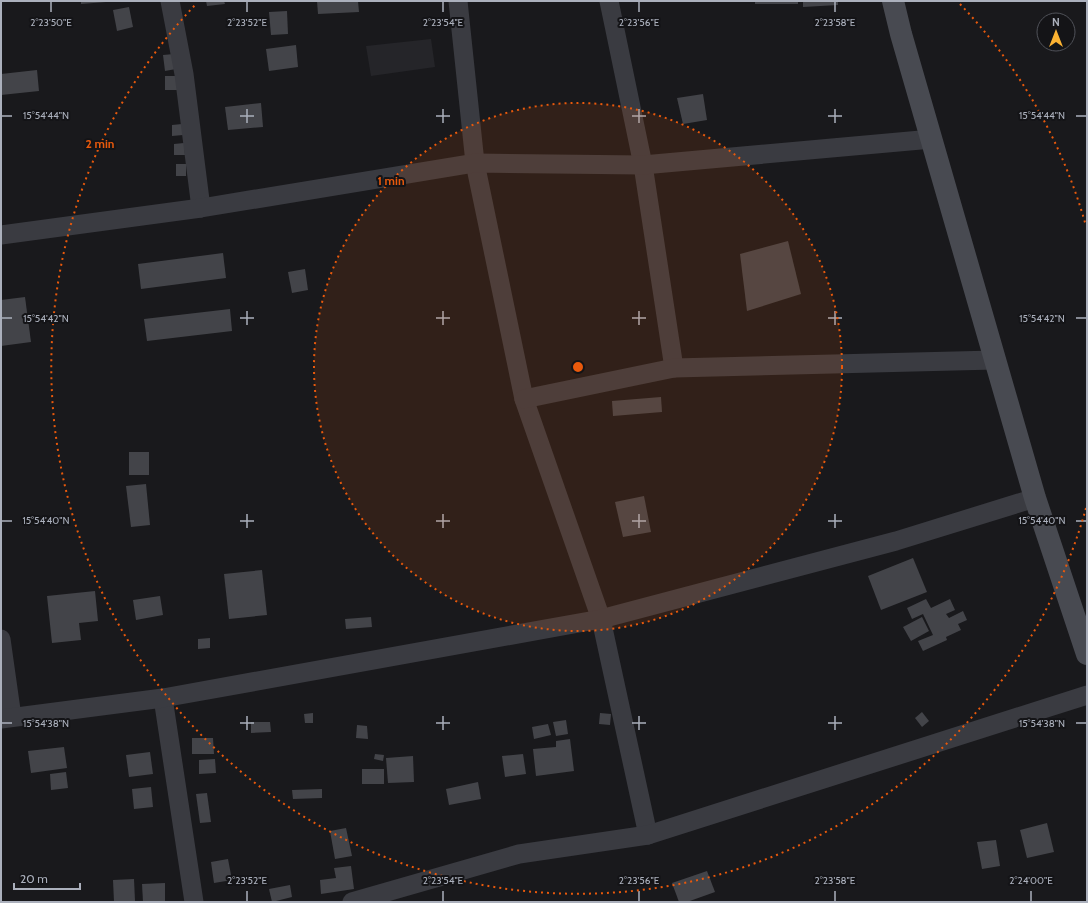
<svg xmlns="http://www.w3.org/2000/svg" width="1088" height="903" font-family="Cabin,sans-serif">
<rect width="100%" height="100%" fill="#19191c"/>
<polygon fill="#252529" points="431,39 435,67 371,76 366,46"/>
<g fill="#434449">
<polygon points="81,1 106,1 106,2 81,4"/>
<polygon points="206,1 224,1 225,4 207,6"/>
<polygon points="317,1 358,1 359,12 318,14"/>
<rect x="755" y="1" width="43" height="3"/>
<polygon points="803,1 838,1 838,5 803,7"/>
<polygon points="129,7 133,27 117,31 113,10"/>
<polygon points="287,11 288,34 271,35 269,12"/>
<polygon points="296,45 298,67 269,71 266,49"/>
<polygon points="174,54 176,69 165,71 163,55"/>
<polygon points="37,70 39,91 1,95 1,74"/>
<rect x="165" y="76" width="12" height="14"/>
<polygon points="703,94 707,120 683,124 677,98"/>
<polygon points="261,103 263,127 228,130 225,107"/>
<polygon points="182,124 183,135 172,136 172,125"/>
<polygon points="184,143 185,155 174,155 174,144"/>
<rect x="176" y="164" width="10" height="12"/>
<polygon points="788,241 801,294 747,311 740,254"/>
<polygon points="223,253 226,278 141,289 138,264"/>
<polygon points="305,269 308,290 292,293 288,272"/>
<polygon points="25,297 31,342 1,346 1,300"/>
<polygon points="230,309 232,331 147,341 144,319"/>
<polygon points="661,397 662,412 613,416 612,401"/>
<rect x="129" y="452" width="20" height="23"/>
<polygon points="146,484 150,525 131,527 126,486"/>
<polygon points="644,496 651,532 623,537 615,502"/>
<polygon points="913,558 927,592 881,610 868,576"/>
<polygon points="262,570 267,615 229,619 224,574"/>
<polygon points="95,591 98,621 79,623 81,640 52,643 47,596"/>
<polygon points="160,596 163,615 136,620 133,600"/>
<polygon points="926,599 931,608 950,599 955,610 946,614 949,618 963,611 967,620 958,624 961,630 946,637 947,640 923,651 918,641 933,635 923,614 912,619 907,608"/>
<polygon points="371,617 372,627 346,629 345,619"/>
<polygon points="922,617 929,631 911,641 903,627"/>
<polygon points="210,638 210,648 198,649 198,639"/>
<polygon points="922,712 929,721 922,727 915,718"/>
<polygon points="313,713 313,723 305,723 304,714"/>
<polygon points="600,713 611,714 610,725 599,724"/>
<polygon points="566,720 568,734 556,736 553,722"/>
<polygon points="251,722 270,722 271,732 251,733"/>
<polygon points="548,724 551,735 534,739 532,727"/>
<polygon points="357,725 367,726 368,739 356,738"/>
<polygon points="192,738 213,738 214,754 192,754"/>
<polygon points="570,739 574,771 536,776 533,749 556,747 556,741"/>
<polygon points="64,747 67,768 31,773 28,751"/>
<polygon points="150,752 153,774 129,777 126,755"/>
<polygon points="375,754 384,755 383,761 374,759"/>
<polygon points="523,754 526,774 505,777 502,756"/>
<polygon points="413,756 414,782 388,783 386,758"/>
<polygon points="215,759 216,773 199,774 199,760"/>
<rect x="362" y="769" width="22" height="15"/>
<polygon points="66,772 68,788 51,790 50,774"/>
<polygon points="478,782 481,799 449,805 446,789"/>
<polygon points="151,787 153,807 134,809 132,789"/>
<polygon points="322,789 322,798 293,799 292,790"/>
<polygon points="207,793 211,822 200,823 196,794"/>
<polygon points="1047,823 1054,852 1027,858 1020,830"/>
<polygon points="346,828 352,856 335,859 330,831"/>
<polygon points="996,840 1000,866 982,869 977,842"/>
<polygon points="228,859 232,880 214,883 211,862"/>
<polygon points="351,866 354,889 321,894 320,880 336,878 334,868"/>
<polygon points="707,871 715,892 687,902 679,902 672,883"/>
<polygon points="134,879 135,901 114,902 113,880"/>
<polygon points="165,883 165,902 143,902 142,884"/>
<polygon points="290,885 292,897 272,902 269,889"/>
</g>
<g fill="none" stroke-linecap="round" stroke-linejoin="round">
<g stroke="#3a3b41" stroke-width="19">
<polyline points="170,1 184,74 201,208"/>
<polyline points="458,1 475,163 524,399 601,619 648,835"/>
<polyline points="609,1 643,165 674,368"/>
<polyline points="1,235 201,208 475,163 643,165 932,139"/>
<polyline points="524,399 674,368 995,360"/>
<polyline points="1,639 12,717"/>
<polyline points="163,698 194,902"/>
<polyline points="1,719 163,698 601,619 896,541 1035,498"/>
<polyline points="352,902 519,854 648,835 1087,695"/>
</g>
<polyline stroke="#484a51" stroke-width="22" points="893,1 901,34 1035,498 1087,654"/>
</g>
<path fill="none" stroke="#abb0bc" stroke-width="1.5" d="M51,2v10M247,2v10M443,2v10M639,2v10M835,2v10M247,109v14M443,109v14M639,109v14M835,109v14M2,116h10M240,116h14M436,116h14M632,116h14M828,116h14M1076,116h10M247,311v14M443,311v14M639,311v14M835,311v14M2,318h10M240,318h14M436,318h14M632,318h14M828,318h14M1076,318h10M247,514v14M443,514v14M639,514v14M835,514v14M2,521h10M240,521h14M436,521h14M632,521h14M828,521h14M1076,521h10M247,716v14M443,716v14M639,716v14M835,716v14M2,723h10M240,723h14M436,723h14M632,723h14M828,723h14M1076,723h10M247,891v10M443,891v10M639,891v10M835,891v10M1031,891v10"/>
<circle cx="578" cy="367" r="264" fill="#e8590c" fill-opacity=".12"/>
<g fill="none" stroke="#e8590c" stroke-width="2" stroke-dasharray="2 4">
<circle cx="578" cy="367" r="264"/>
<path d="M1086 508A527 527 0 1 1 196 4M960 4A527 527 0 0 1 1086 226"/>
</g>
<g font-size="10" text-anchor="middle" fill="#abb0bc" stroke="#141417" stroke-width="4" stroke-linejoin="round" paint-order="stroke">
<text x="51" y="26">2°23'50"E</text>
<text x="247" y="26">2°23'52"E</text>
<text x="443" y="26">2°23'54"E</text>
<text x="639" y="26">2°23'56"E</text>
<text x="835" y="26">2°23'58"E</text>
<text x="46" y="119">15°54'44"N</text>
<text x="1042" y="119">15°54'44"N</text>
<text x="46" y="322">15°54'42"N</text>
<text x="1042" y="322">15°54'42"N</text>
<text x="46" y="524">15°54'40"N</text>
<text x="1042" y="524">15°54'40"N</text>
<text x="46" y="727">15°54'38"N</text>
<text x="1042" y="727">15°54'38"N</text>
<text x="247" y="884">2°23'52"E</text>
<text x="443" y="884">2°23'54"E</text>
<text x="639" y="884">2°23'56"E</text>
<text x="835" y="884">2°23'58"E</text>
<text x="1031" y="884">2°24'00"E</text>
</g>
<circle cx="578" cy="367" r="6" fill="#e8590c" stroke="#141417" stroke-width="2"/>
<g font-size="12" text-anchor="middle" font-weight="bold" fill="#e8590c" stroke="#141417" stroke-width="4" stroke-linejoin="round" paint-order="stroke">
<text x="100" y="148">2 min</text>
<text x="391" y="185">1 min</text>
</g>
<rect width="1088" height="903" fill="none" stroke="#abb0bc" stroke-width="4"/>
<g transform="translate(1056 32)"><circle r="19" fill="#141417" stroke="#505259"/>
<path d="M0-3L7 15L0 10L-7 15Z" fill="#fbb232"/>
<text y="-6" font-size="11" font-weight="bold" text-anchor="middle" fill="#abb0bc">N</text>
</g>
<path d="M14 883v6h66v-6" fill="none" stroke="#abb0bc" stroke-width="2"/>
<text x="20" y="883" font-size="12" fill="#abb0bc" stroke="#141417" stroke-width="3" paint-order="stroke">20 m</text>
</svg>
